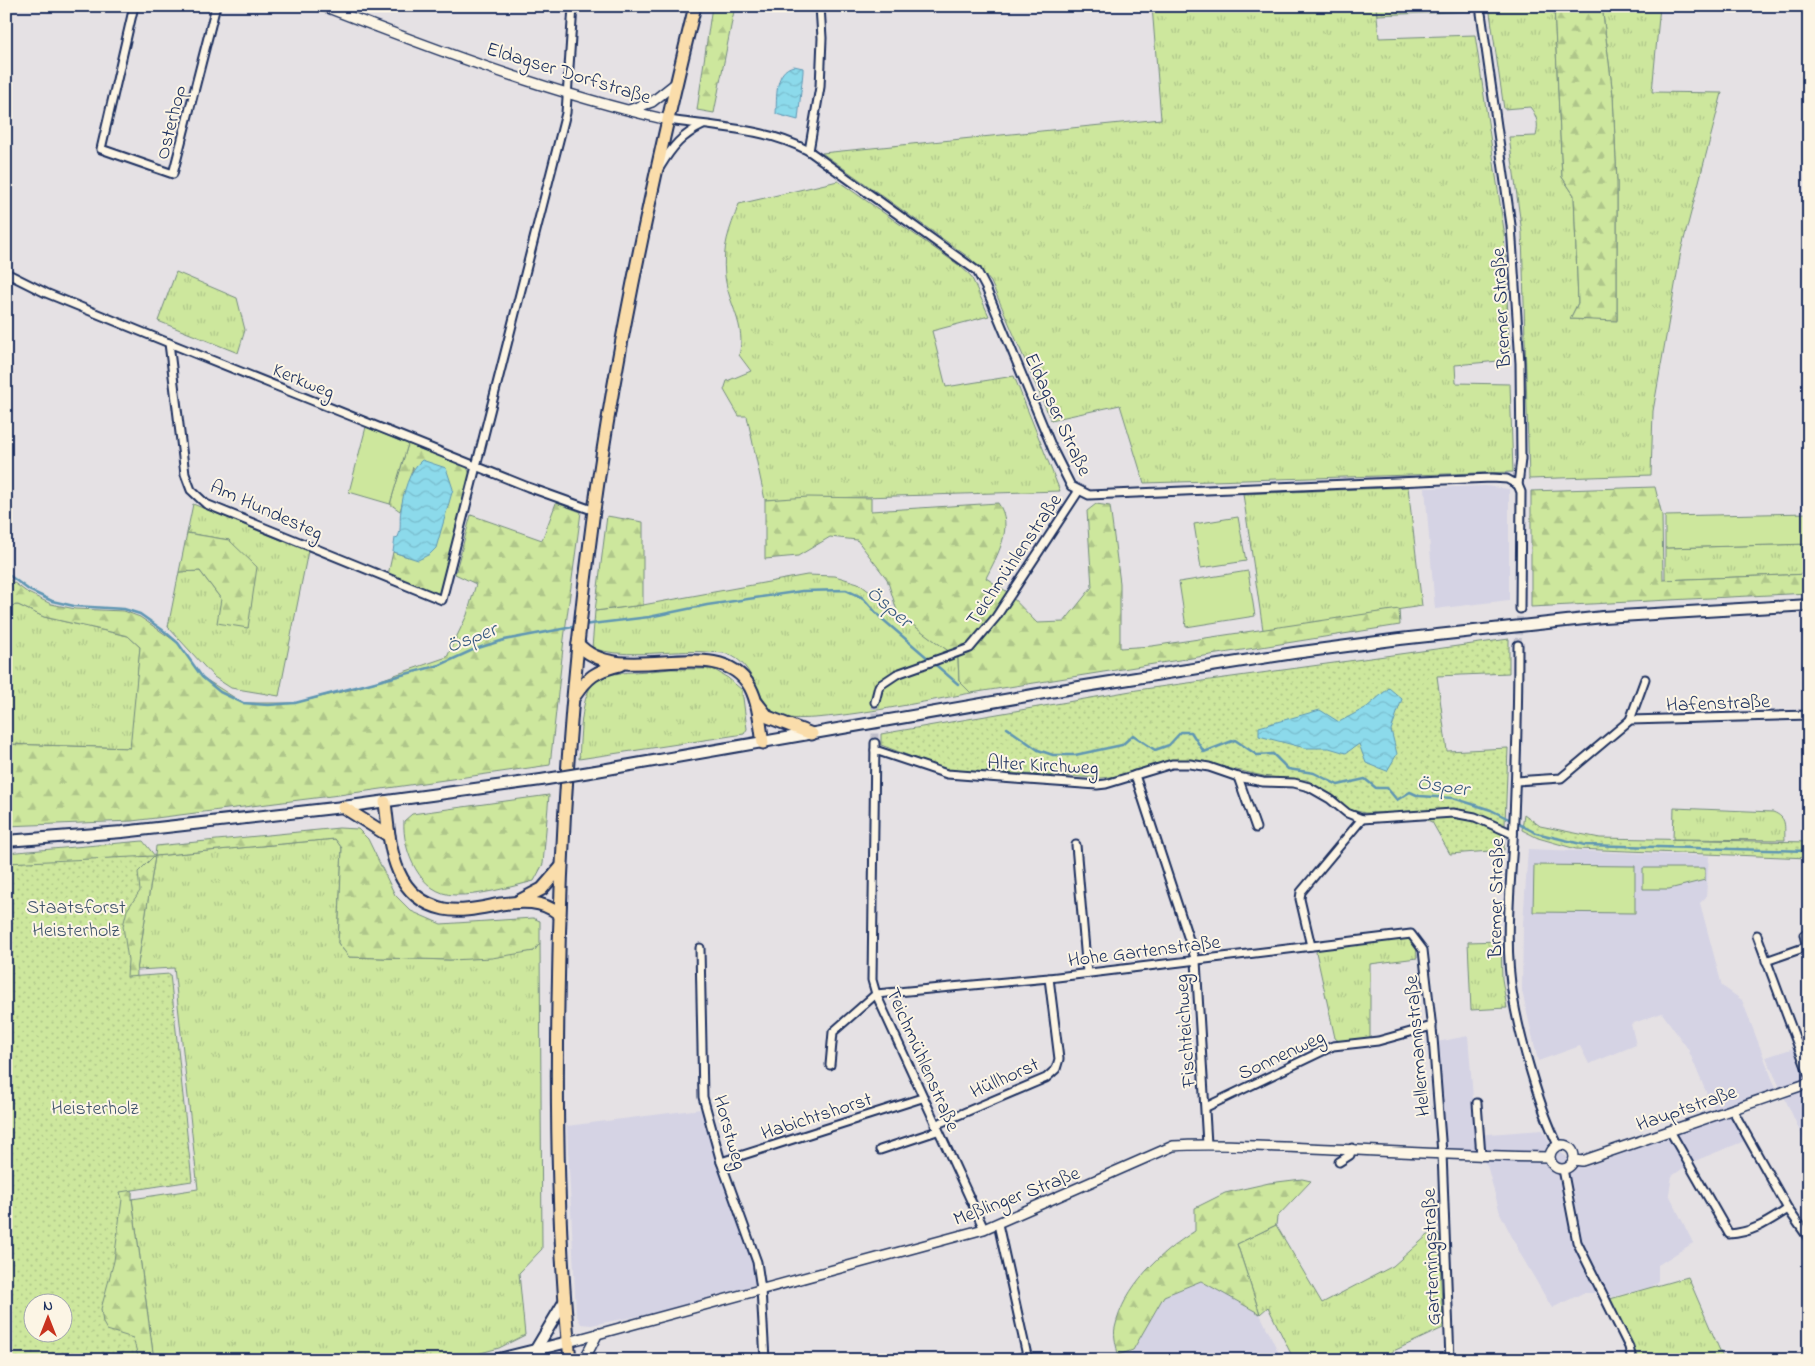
<svg xmlns="http://www.w3.org/2000/svg" width="1815" height="1366" font-family="'Indie Flower',sans-serif">
<defs>
<pattern id="grass-tufts" width="24" height="20" patternUnits="userSpaceOnUse" patternTransform="scale(1.25)"><rect width="24" height="20" fill="#cde79d"/><path d="M3 7l-1-3M5 7V3M7 7l1-3M15 17l-1-3M17 17v-4M19 17l1-3" fill="none" stroke="#afc68a"/></pattern>
<pattern id="forest-firs" width="22" height="20" patternUnits="userSpaceOnUse" patternTransform="scale(1.25)"><rect width="22" height="20" fill="#cde79d"/><path d="M5 1l3.5 6h-7zM16 11l3.5 6h-7z" fill="#afc68a"/></pattern>
<pattern id="park-dots" width="8" height="8" patternUnits="userSpaceOnUse" patternTransform="scale(1.25)"><rect width="8" height="8" fill="#cde79d"/><path d="M2 2h.1M6 6h.1" fill="none" stroke="#afc68a" stroke-width="1.8" stroke-linecap="round"/></pattern>
<pattern id="water-waves" width="16" height="10" patternUnits="userSpaceOnUse" patternTransform="scale(1.25)"><rect width="16" height="10" fill="#8cdaeb"/><path d="M0 5q4-4 8 0t8 0" fill="none" stroke="#78bbcc"/></pattern>
</defs>
<rect width="100%" height="100%" fill="#e5e1e4"/>
<filter id="ink" filterUnits="userSpaceOnUse"><feTurbulence type="fractalNoise" baseFrequency=".02" numOctaves="2"/><feDisplacementMap in="SourceGraphic" scale="10" xChannelSelector="R" yChannelSelector="G"/><feConvolveMatrix kernelMatrix="1 2 1 2 8 2 1 2 1" color-interpolation-filters="sRGB"/></filter>
<g filter="url(#ink)">
<g fill="#d5d3e4">
<polygon points="1485,486 1509,489 1509,600 1435,609 1425,488"/>
<polygon points="1528,849 1709,856 1706,897 1700,903 1722,986 1742,1000 1776,1089 1714,1111 1688,1049 1662,1013 1631,1024 1636,1045 1589,1064 1580,1046 1538,1061 1522,991 1523,924"/>
<polygon points="1809,1025 1809,1135 1803,1138 1766,1057 1804,1045"/>
<polygon points="1468,1036 1476,1135 1543,1130 1551,1146 1583,1168 1732,1114 1747,1140 1692,1162 1672,1176 1669,1194 1693,1243 1658,1265 1658,1282 1651,1287 1608,1298 1596,1293 1583,1293 1552,1308 1521,1255 1500,1213 1487,1165 1476,1152 1447,1149 1443,1143 1437,1042"/>
<polygon points="701,1109 756,1267 754,1285 650,1314 591,1325 581,1324 576,1314 567,1126"/>
<polygon points="1201,1281 1260,1314 1282,1360 1130,1360 1133,1350 1164,1296"/>
</g>
<g fill="url(#grass-tufts)" stroke="#748b7e">
<polygon points="1152,6 1376,6 1379,38 1475,35 1504,230 1510,360 1455,365 1456,383 1510,384 1513,472 1144,483 1120,405 1051,420 991,282 971,259 822,153 1161,119"/>
<path d="M1489,6h65l8,171 12,18 4,108 -8,16 47,1v-137l-4,-88 -11,-89h58l-8,86 70,1 -41,158 -28,160 -2,64 -122,4 -7,-246 -13,-96 27,-1c3,-12 1,-20 -6,-29l-26,2z"/>
<path d="M838,181l122,85 11,10 18,40 -57,15 14,56 68,-11 46,115 -295,9 -18,-84h-8l-15,-26 3,-9 24,-10 -12,-16c8,-29 -11,-51 -14,-79 -3,-30 4,-45 14,-72z"/>
<polygon points="176,272 237,298 245,330 238,353 158,321"/>
<polygon points="1408,487 1422,606 1263,630 1243,494"/>
<polygon points="193,504 308,551 279,696 231,688 214,677 168,627 179,572 200,571 221,599 248,628 229,540 187,533"/>
<polygon points="1809,544 1809,574 1665,580 1665,548"/>
<path d="M807,575l28,1 23,7 100,75 1,23 12,12c-34,6 -166,34 -191,23 -25,-11 -23,-53 -53,-62 -5,-2 -13,-1 -19,-2 -37,-3 -80,8 -116,-4l3,-37 48,-6z"/>
<polygon points="18,605 44,617 128,636 140,647 131,748 6,744 6,606"/>
<path d="M670,669h43l15,9 14,12 5,39 -3,5 -165,25c2,-21 0,-76 24,-83 21,-5 46,-4 67,-7z"/>
<path d="M1674,808l99,4c15,6 11,14 12,28l-112,-1z"/>
<polygon points="335,839 342,848 338,943 349,957 450,960 534,951 540,943 542,1249 519,1273 525,1335 499,1348 455,1360 424,1360 423,1356 406,1360 154,1360 132,1199 198,1189 174,968 137,970 155,856"/>
<polygon points="1410,938 1416,943 1417,958 1370,964 1370,1039 1340,1042 1335,1038 1316,952 1318,949"/>
<polygon points="1501,941 1502,979 1507,1008 1471,1010 1468,942"/>
<polygon points="1276,1225 1322,1303 1393,1266 1428,1235 1439,1235 1443,1328 1374,1360 1294,1360 1268,1307 1260,1314 1237,1244"/>
<polygon points="1688,1277 1724,1360 1639,1360 1610,1299"/>
</g>
<g fill="url(#forest-firs)" stroke="#748b7e" fill-rule="evenodd">
<polygon points="712,6 732,6 731,10 734,11 714,113 697,110"/>
<polygon points="1554,6 1602,6 1613,95 1617,183 1617,321 1570,319 1578,303 1574,195 1562,177"/>
<polygon points="408,444 467,467 471,477 441,592 438,595 388,575 393,552 408,557 413,467 400,511 390,504"/>
<polygon points="1655,487 1662,515 1663,580 1809,574 1809,593 1531,607 1531,491"/>
<path d="M808,497l63,1v13l127,-8c17,23 -1,53 -12,75l20,13 31,32 27,-1 28,-35 -5,-76 9,-7 14,2 10,77v65l32,-2 247,-37 1,16 -429,68 -12,-12 -1,-23 -60,-44 -11,-35 -30,-39 -27,-3 -32,19 -33,3v-59z"/>
<polygon points="556,503 581,512 564,639 550,765 339,795 132,821 6,826 6,744 130,748 140,647 128,636 44,617 18,605 6,606 6,577 28,593 51,604 75,609 124,611 140,617 178,643 202,677 243,703 295,703 354,689 447,657 467,615 476,584 455,574 471,515 542,540"/>
<polygon points="607,516 643,522 643,605 595,611"/>
<polygon points="187,533 229,540 257,567 248,628 217,623 221,599 200,571 179,572"/>
<path d="M549,795l-6,69 -9,17c-24,6 -55,15 -79,14 -35,0 -53,-45 -51,-74l8,-7z"/>
<path d="M339,828l19,1 10,10 27,56 16,16 30,13 92,-6 7,3v22l-6,8 -42,7 -42,2 -101,-3 -11,-14 4,-95 -7,-9 -180,17 -18,114 -5,229 22,161h-148v-507l137,-12 12,15 1,-10zM32,1304h30v30h-30z"/>
<path d="M1302,1179l9,2 -34,36 -1,8 -39,19 23,70 -59,-33 -37,15 -31,54 -15,5c-1,-8 -5,-19 -3,-27 9,-42 45,-75 80,-97v-23l30,-15 44,-10z"/>
</g>
<g fill="url(#park-dots)" stroke="#748b7e" fill-rule="evenodd">
<polygon points="1376,6 1476,6 1476,11 1377,15"/>
<polygon points="1509,639 1509,673 1437,676 1447,751 1508,748 1504,850 1450,854 1432,822 1409,813 1365,813 1348,809 1336,797 1307,780 1268,777 1205,763 1171,761 1119,776 1101,778 946,770 881,745 881,734 1137,690"/>
<polygon points="1524,814 1540,826 1600,838 1809,842 1809,858 1576,849 1538,838 1522,830"/>
<path d="M154,856l-16,16 2,19 -13,19 -4,16 5,34 -1,17 43,-3 22,207 -72,11 2,7 -8,62 -13,48 2,14 4,7 26,8 6,22h-133v-497zM32,1304h30v30h-30z"/>
</g>
<g fill="#cde79d" stroke="#748b7e">
<polygon points="366,427 408,444 390,504 349,492"/>
<polygon points="1809,513 1809,544 1665,548 1665,516"/>
<polygon points="1238,517 1246,561 1201,568 1194,524"/>
<polygon points="1248,571 1255,616 1186,627 1179,582"/>
<polygon points="1534,865 1635,866 1635,913 1533,912"/>
<polygon points="1643,868 1705,868 1705,880 1669,889 1643,889"/>
</g>
<g fill="url(#water-waves)" stroke="#5f96b3">
<path d="M794,66l9,2v4l-5,48 -22,-6c1,-16 -2,-44 18,-48z"/>
<path d="M422,460l24,8 7,21 -17,59 -6,6 -12,6 -25,-8 2,-14 3,-1c4,-9 1,-17 3,-27 2,-17 8,-40 21,-50z"/>
<polygon points="1389,688 1402,699 1391,730 1397,754 1387,771 1366,763 1359,744 1346,753 1329,748 1305,748 1259,736 1259,727 1320,710 1339,722 1367,707"/>
</g>
<g fill="none" stroke-linecap="round" stroke-linejoin="round">
<g stroke="#5f96b3" stroke-width="2.5">
<polyline points="6,573 29,590 52,601 74,606 124,609 140,614 164,631 178,643 202,677 220,692 243,703 268,705 295,703 440,665 475,649 504,640 578,626"/>
<polyline points="583,625 649,617 707,605 802,591 846,590 863,598 880,617 958,684"/>
<polyline points="1007,728 1038,750 1053,755 1075,755 1122,745 1133,735 1155,750 1169,745 1181,732 1191,732 1204,752 1235,740 1257,755 1273,754 1288,769 1314,773 1338,785 1365,779 1376,788 1387,788 1397,800 1410,792 1419,796 1453,798 1491,810 1536,833 1585,845 1809,851"/>
</g>
<g stroke="#bdbdc9" stroke-width="7" stroke-dasharray="7 3.5" stroke-linecap="butt">
<polyline points="1518,645 1520,609"/>
<polyline points="875,702 875,743"/>
</g>
<defs>
<g id="minor">
<polyline points="134,6 101,149 173,174 216,6"/>
<polyline points="1480,6 1511,225 1520,363 1521,459 1518,485 1521,492 1520,609"/>
<path d="M668,120c48,7 98,8 141,31l168,120 9,17 67,162 18,36 18,9 403,-17 15,1 11,6"/>
<polyline points="809,151 820,87 822,38 820,6"/>
<path d="M660,167c12,-20 22,-32 43,-42"/>
<polyline points="6,273 46,293 169,343 528,487 592,510"/>
<polyline points="169,343 185,474 191,490 206,504 442,600 566,113 573,6"/>
<path d="M1518,645c0,65 -2,131 -5,196 -3,51 -9,105 0,156 7,42 26,109 45,148"/>
<polyline points="875,702 879,686 897,674 970,648 996,617 1078,492"/>
<polyline points="1630,720 1645,679"/>
<polyline points="875,743 872,980 876,994 984,1229"/>
<polyline points="875,750 947,774 1097,785 1106,784 1172,764 1190,764 1209,767 1238,777 1263,782 1294,783 1309,787 1330,799 1347,813 1362,819 1453,813 1475,817 1513,834"/>
<polyline points="1135,775 1196,961 1207,1144"/>
<polyline points="1238,777 1256,828"/>
<polyline points="1516,781 1561,778 1630,720 1809,715"/>
<polyline points="1076,845 1087,973"/>
<polyline points="1809,933 1804,935 1809,956"/>
<polyline points="1757,935 1809,1075"/>
<polyline points="1311,946 1300,899 1301,892 1362,819"/>
<polyline points="700,948 703,1097 721,1162 757,1262 761,1289 765,1360"/>
<polyline points="1766,961 1806,947"/>
<polyline points="876,994 1049,978 1411,934 1423,950 1433,1038 1442,1153 1450,1360"/>
<polyline points="830,1065 833,1032 876,994"/>
<polyline points="1477,1103 1481,1156"/>
<polyline points="1206,1107 1333,1046 1378,1041 1432,1026"/>
<polyline points="1732,1109 1788,1209 1809,1239"/>
<polyline points="935,1125 1046,1078 1056,1069 1059,1059 1049,978"/>
<path d="M1670,1131l59,103c24,-1 40,-13 59,-25"/>
<polyline points="880,1150 937,1131"/>
<polyline points="721,1162 922,1098"/>
<polyline points="1339,1162 1350,1155 1352,1148"/>
<polyline points="1563,1169 1577,1242 1629,1347 1632,1360"/>
<polyline points="998,1224 1028,1360"/>
<polyline points="1011,1360 1027,1356"/>
</g>
<g id="tertiary">
<path d="M323,6c113,44 227,87 345,114"/>
<polyline points="629,110 652,102 676,83"/>
<circle cx="1562" cy="1157" r="12"/>
<polyline points="1574,1160 1582,1161 1809,1083"/>
<path d="M568,1342l416,-113 189,-83c37,-3 73,0 110,1 89,3 177,9 266,10"/>
<polyline points="584,1360 598,1333"/>
</g>
<g id="secondary">
<polyline points="596,771 1073,688 1294,653 1400,639 1603,617 1809,605"/>
<polyline points="6,841 122,832 343,807 541,780"/>
<polyline points="536,1349 564,1302"/>
<polyline points="495,1360 568,1342"/>
</g>
<g id="primary">
<path d="M578,644c42,47 140,-14 172,43 9,17 10,38 13,56"/>
<path d="M574,697c14,-20 21,-26 46,-32"/>
<polyline points="757,703 768,717 812,734"/>
<path d="M385,802c5,43 7,96 59,107 18,4 40,-2 57,-5 21,-3 41,-4 58,10"/>
<polyline points="343,807 389,836"/>
<polyline points="519,901 542,889 561,867"/>
<path d="M570,1360c-12,-118 -14,-238 -12,-357 2,-162 13,-324 35,-485 23,-171 61,-345 102,-512"/>
</g>
</defs>
<use href="#minor" stroke="#1b2f5e" stroke-width="11"/>
<use href="#tertiary" stroke="#1b2f5e" stroke-width="12"/>
<use href="#secondary" stroke="#1b2f5e" stroke-width="14"/>
<use href="#primary" stroke="#1b2f5e" stroke-width="15"/>
<use href="#minor" stroke="#fcf5e5" stroke-width="7"/>
<use href="#tertiary" stroke="#fcf5e5" stroke-width="9"/>
<use href="#secondary" stroke="#fcf5e5" stroke-width="10"/>
<use href="#primary" stroke="#faddab" stroke-width="11"/>
<defs>
<polyline id="secondary-bridge" points="541,780 596,771"/>
</defs>
<use href="#secondary-bridge" stroke="#1b2f5e" stroke-width="14" stroke-linecap="butt"/>
<use href="#secondary-bridge" stroke="#fcf5e5" stroke-width="10"/>
</g>
</g>
<g text-anchor="middle" stroke-width="4" stroke-linejoin="round" paint-order="stroke">
<g font-size="20" fill="#1b2f5e" stroke="#fcf5e5">
<text transform="translate(569 72) rotate(17)" y="7">Eldagser Dorfstraße</text>
<text transform="translate(170 122) rotate(-76)" y="7">Osterhop</text>
<text transform="translate(1500 308) rotate(-93)" y="7">Bremer Straße</text>
<text transform="translate(304 380) rotate(22)" y="7">Kerkweg</text>
<text transform="translate(1059 414) rotate(65)" y="7">Eldagser Straße</text>
<text transform="translate(267 509) rotate(24)" y="7">Am Hundesteg</text>
<text transform="translate(1013 559) rotate(-56)" y="7">Teichmühlenstraße</text>
<text transform="translate(1718 702) rotate(-2)" y="7">Hafenstraße</text>
<text transform="translate(1043 764) rotate(3)" y="7">Alter Kirchweg</text>
<text transform="translate(1495 898) rotate(-89)" y="7">Bremer Straße</text>
<text transform="translate(1144 950) rotate(-7)" y="7">Hohe Gartenstraße</text>
<text transform="translate(1184 1031) rotate(-94)" y="7">Fischteichweg</text>
<text transform="translate(1416 1046) rotate(-95)" y="7">Hellermannstraße</text>
<text transform="translate(1281 1054) rotate(-25)" y="7">Sonnenweg</text>
<text transform="translate(924 1059) rotate(66)" y="7">Teichmühlenstraße</text>
<text transform="translate(1004 1077) rotate(-24)" y="7">Hüllhorst</text>
<text transform="translate(1686 1107) rotate(-19)" y="7">Hauptstraße</text>
<text transform="translate(816 1115) rotate(-18)" y="7">Habichtshorst</text>
<text transform="translate(731 1132) rotate(74)" y="7">Horstweg</text>
<text transform="translate(1016 1195) rotate(-21)" y="7">Meßlinger Straße</text>
<text transform="translate(1430 1257) rotate(-92)" y="7">Gartenringstraße</text>
</g>
<g font-size="20" fill="#3f546b" stroke="#fcf5e5">
<text x="76" y="913">Staatsforst<tspan x="76" dy="23">Heisterholz</tspan></text>
<text x="95" y="1114">Heisterholz</text>
</g>
<g font-size="21" font-style="italic" fill="#375a81" stroke="#fcf5e5">
<text transform="translate(890 606) rotate(41)" y="7">Ösper</text>
<text transform="translate(471 637) rotate(-21)" y="7">Ösper</text>
<text transform="translate(1443 785) rotate(8)" y="7">Ösper</text>
</g>
</g>
<rect width="1815" height="1366" fill="none" stroke="#fcf5e5" stroke-width="25"/>
<rect x="12" y="12" width="1790" height="1341" fill="none" stroke="#1b2f5e" stroke-width="2" filter="url(#ink)"/>
<g transform="translate(48 1318)"><circle r="24" fill="#fcf5e5" stroke="#a2a6af"/>
<path d="M0-4L9 19L0 12L-9 19Z" fill="#c8321e"/>
<text y="-8" font-size="14" font-weight="bold" text-anchor="middle" fill="#1b2f5e">N</text>
</g>
</svg>
